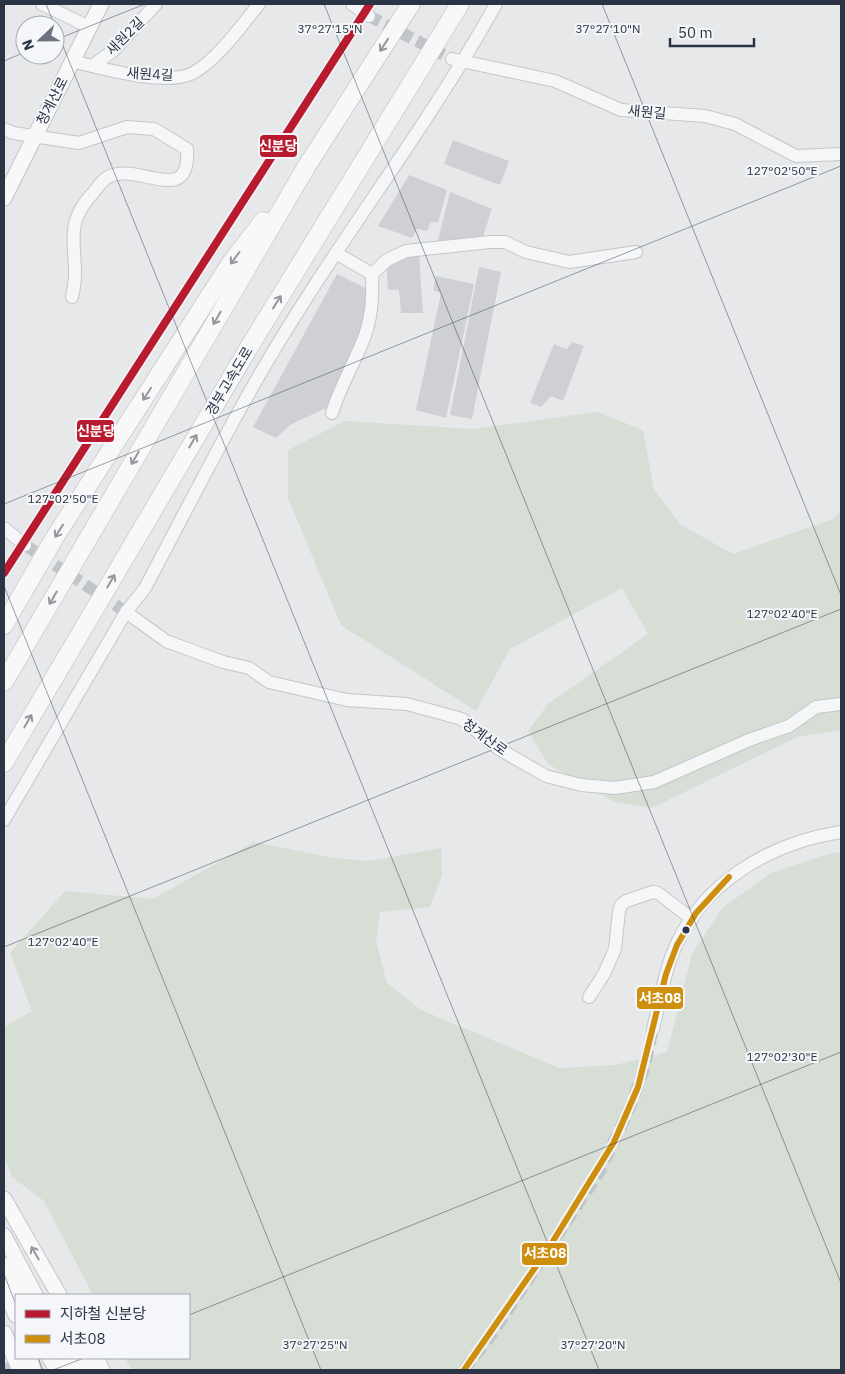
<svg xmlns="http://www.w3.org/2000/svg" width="845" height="1374" font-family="'IBM Plex Sans','Noto Sans KR',sans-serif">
<rect width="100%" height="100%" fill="#e6e8ea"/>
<g fill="#d6ded6">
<polygon points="597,412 643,430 654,490 681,525 733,554 833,519 841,511 841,730 797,737 652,808 615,802 548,764 528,731 548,704 648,634 622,588 510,649 476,711 341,625 288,498 288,450 345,421 473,429"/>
<polygon points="254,842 334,858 369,861 441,848 442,875 430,907 380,912 376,941 387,983 421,1010 559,1068 615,1065 667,1052 692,954 722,908 771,873 828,854 841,852 841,1370 132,1370 125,1358 189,1358 189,1295 93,1295 44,1201 12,1177 4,1156 4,1027 32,1011 10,953 65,891 153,899"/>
</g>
<g fill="#ced0d3">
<polygon points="453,140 509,161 500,185 444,164"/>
<polygon points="409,175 447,190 438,223 431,222 427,231 417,229 412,238 378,226"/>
<polygon points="450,192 492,209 482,239 437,244"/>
<polygon points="419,254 423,313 401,313 399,290 388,290 386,263 398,263 398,256"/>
<polygon points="479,267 501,272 472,419 450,415"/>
<polygon points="337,274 369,290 362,333 328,407 290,425 276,438 253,427"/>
<polygon points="436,276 474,284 446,418 416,410 441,293 433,290"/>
<polygon points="572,342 584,346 563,401 551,396 541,407 530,403 554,344 567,349"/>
</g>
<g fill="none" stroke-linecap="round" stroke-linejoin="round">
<g stroke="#c1c4c9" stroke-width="12" stroke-dasharray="12 6" stroke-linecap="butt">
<polyline points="369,16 452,59"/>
<polyline points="25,545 126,612"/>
<polyline points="464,1370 492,1334 600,1171 631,1105 644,1069 653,1029"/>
</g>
<polyline stroke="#c1c4c9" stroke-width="15" stroke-dasharray="15 8" stroke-linecap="butt" points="4,1340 9,1370"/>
<defs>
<g id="minor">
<polyline points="42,4 89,27"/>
<polyline points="352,4 369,16"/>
<polyline points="452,59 555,81 621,110 705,116 735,124 796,156 841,154"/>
<path d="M72,61c29,7 94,26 121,12 24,-13 49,-48 66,-69"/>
<polyline points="92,66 113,51 156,4"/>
<path d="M4,129l9,4 66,10 48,-16 27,2 33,20c4,61 -51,10 -81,29 -5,4 -9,10 -13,15 -35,36 -10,62 -21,104"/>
<polyline points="336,253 372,274 387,260 406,251 490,242 505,242 526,252 569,262 636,252"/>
<path d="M332,413c8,-26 22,-49 32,-75 8,-20 9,-43 8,-64"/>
<polyline points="4,528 25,545"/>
<polyline points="126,612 166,641 223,662 249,668 269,682 347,700 407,704 462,719 499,749 546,776 581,785 615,788 654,782 749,740 789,726 816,707 841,704"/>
<path d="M4,820l122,-208 19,-24c38,-71 74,-144 115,-214 73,-127 165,-242 236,-370"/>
<polyline points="589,997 604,974 615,949 619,911 621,905 626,901 653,892 658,893 692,919"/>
<path d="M653,1029c6,-24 10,-50 19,-74 27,-71 97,-112 169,-123"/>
</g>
<g id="major">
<polyline points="4,198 101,4"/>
<polyline points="4,1199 59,1295"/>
<polyline points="4,1236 35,1295"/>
<polyline points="4,1265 19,1295"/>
<polyline points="4,1287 16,1315"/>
<polyline points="4,1333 20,1370"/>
<polyline points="30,1358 33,1370"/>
<polyline points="50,1358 57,1370"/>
<polyline points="67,1358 73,1370"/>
<polyline points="82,1358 88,1370"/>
<polyline points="96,1358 102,1370"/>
</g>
<g id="highway">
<polyline points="4,625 55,537 230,264 263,221"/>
<polyline points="4,682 308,164 411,4"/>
<polyline points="4,763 248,349 460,4"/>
</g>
</defs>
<use href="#minor" stroke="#c4c6c8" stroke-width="14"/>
<use href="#major" stroke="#c2c5c8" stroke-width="17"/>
<use href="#highway" stroke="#b8bbbf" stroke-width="19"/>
<use href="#minor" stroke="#f5f6f7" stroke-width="12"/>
<use href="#major" stroke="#f8f8f8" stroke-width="15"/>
<use href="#highway" stroke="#f8f8f8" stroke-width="18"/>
<defs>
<polyline id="bus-1" points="464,1370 550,1246 614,1142 638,1087 666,974 677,945 696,913 729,877"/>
</defs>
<use href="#bus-1" stroke="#f4f6f9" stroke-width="10"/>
<use href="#bus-1" stroke="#ce8f0e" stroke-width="6"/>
<defs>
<polyline id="metro-1" points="4,573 370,4"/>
</defs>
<use href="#metro-1" stroke="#f4f6f9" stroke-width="11"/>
<use href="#metro-1" stroke="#b81b30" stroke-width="8"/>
</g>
<defs><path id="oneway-shaft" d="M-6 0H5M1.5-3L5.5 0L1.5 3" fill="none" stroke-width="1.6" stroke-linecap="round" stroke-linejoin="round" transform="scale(1.25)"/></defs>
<g stroke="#92969e">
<use href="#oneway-shaft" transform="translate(384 45) rotate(123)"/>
<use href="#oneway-shaft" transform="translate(235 258) rotate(127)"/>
<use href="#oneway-shaft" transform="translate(277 302) rotate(-58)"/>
<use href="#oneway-shaft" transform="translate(217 318) rotate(120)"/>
<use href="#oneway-shaft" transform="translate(147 394) rotate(123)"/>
<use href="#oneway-shaft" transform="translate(193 441) rotate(-60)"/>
<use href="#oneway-shaft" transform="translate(135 458) rotate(120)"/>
<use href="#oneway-shaft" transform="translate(59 531) rotate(122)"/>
<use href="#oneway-shaft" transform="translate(111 581) rotate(-60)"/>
<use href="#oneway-shaft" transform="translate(53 598) rotate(120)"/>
<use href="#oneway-shaft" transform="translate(28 721) rotate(-60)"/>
<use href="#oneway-shaft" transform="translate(35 1253) rotate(-120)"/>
</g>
<path fill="none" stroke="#2b3445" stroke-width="1" stroke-opacity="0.45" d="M46,4l553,1366M324,4l517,1279M602,4l239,591M55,40l90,-36M4,61l21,-9M4,504l837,-338M4,586l317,784M4,947l837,-338M4,1274l12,31M189,1315l652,-263M38,1358l5,12M53,1370l31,-12"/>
<circle fill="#2b3445" stroke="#f4f6f9" stroke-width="2" cx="686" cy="930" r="4.5"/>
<g text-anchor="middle" stroke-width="4" stroke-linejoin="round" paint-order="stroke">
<g font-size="14" fill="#2b3445" stroke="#f4f6f9">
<text transform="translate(125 36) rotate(-45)" y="5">새원2길</text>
<text transform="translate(150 74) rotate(3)" y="5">새원4길</text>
<text transform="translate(52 101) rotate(-63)" y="5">청계산로</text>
<text transform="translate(647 112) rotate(5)" y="5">새원길</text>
<text transform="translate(229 381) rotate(-59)" y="5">경부고속도로</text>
<text transform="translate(485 737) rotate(36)" y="5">청계산로</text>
</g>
</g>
<g font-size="12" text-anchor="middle" fill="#2b3445" stroke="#f4f6f9" stroke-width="4" stroke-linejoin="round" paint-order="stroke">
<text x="330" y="33">37°27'15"N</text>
<text x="608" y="33">37°27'10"N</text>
<text x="782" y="175">127°02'50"E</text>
<text x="63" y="503">127°02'50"E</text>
<text x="782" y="618">127°02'40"E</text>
<text x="63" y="946">127°02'40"E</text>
<text x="782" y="1061">127°02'30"E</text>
<text x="315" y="1349">37°27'25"N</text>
<text x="593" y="1349">37°27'20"N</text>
</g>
<g stroke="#f4f6f9" stroke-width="2">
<rect x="259" y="134" width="39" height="24" rx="5" fill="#b81b30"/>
<rect x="76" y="419" width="39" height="24" rx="5" fill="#b81b30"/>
<rect x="636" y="986" width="48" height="24" rx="5" fill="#ce8f0e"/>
<rect x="521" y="1242" width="47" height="24" rx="5" fill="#ce8f0e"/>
</g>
<g font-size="14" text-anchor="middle" font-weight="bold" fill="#fff">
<text x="278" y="151">신분당</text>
<text x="96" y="436">신분당</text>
<text x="660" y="1003">서초08</text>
<text x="545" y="1258">서초08</text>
</g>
<rect width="845" height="1374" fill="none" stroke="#2b3445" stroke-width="10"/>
<rect x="15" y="1294" width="175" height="65" fill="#f4f6f9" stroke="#a4a8b1"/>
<rect x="25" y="1310" width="25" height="8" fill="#b81b30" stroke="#a4a8b1"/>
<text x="60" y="1319" font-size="15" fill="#2b3445">지하철 신분당</text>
<rect x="25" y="1335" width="25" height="8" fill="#ce8f0e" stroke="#a4a8b1"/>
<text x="60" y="1344" font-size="15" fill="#2b3445">서초08</text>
<g transform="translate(40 40) rotate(248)"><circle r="24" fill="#f4f6f9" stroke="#a4a8b1"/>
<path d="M0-4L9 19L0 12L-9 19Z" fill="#6c737f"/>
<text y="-8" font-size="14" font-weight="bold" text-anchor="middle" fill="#2b3445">N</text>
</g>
<path d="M670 38v8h84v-8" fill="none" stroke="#2b3445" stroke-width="2.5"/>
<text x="678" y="38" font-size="15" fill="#2b3445" stroke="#f4f6f9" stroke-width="4" paint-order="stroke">50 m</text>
</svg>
